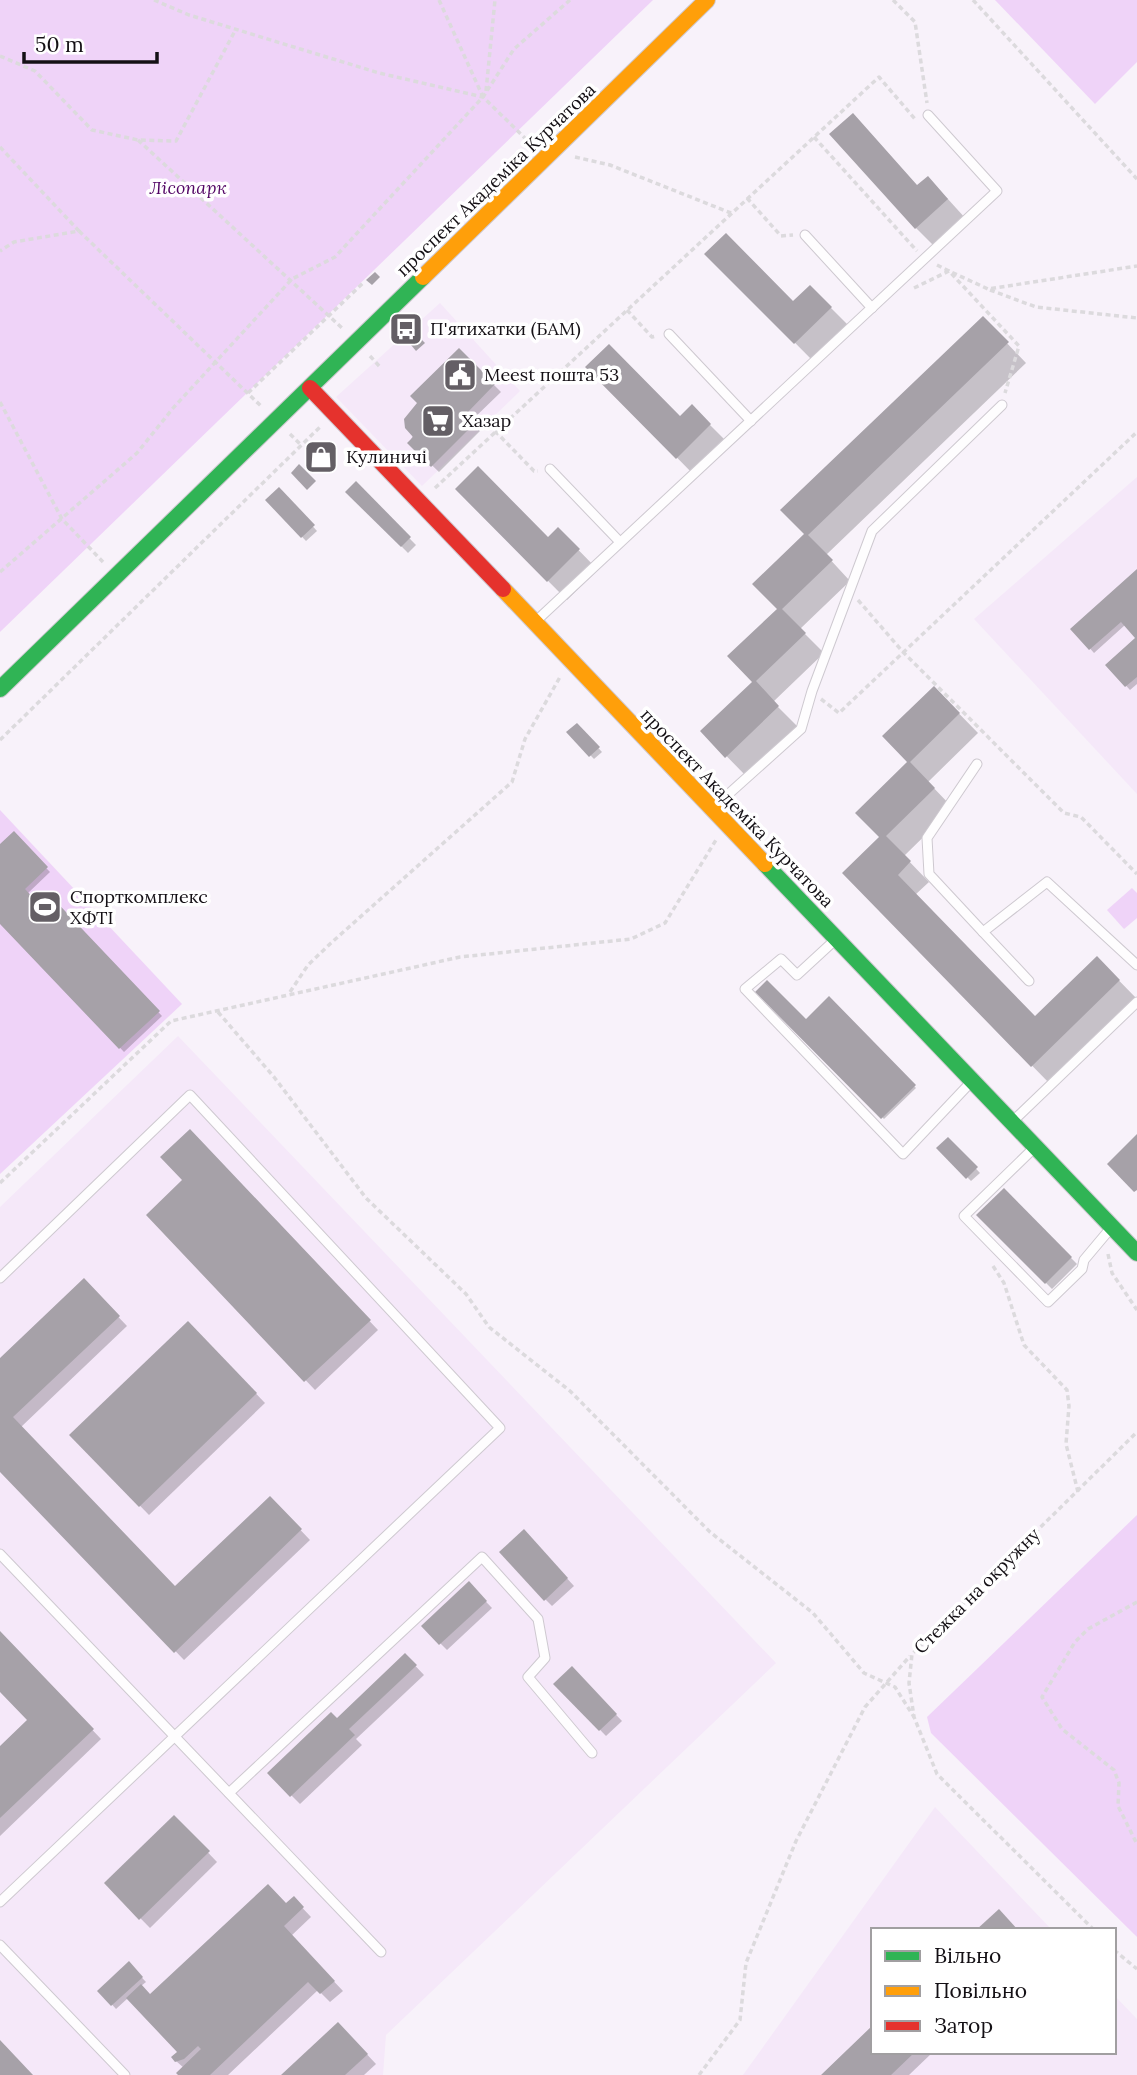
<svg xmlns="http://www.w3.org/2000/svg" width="1137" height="2075" font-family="Lora,serif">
<rect width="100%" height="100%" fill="#f8f2fa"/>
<g fill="#f5e8f9">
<polygon points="440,303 520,391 422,486 336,397"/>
<polygon points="1137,477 1137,794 974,619"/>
<polygon points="178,1036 776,1663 386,2035 383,2075 0,2075 0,1207"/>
<polygon points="935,1807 1052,1930 873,1930 873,2052 1114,2052 1114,1995 1137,2019 1137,2075 743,2075"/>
</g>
<g fill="#efd3f8">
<polygon points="0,0 653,0 0,632"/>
<polygon points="995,0 1137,0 1137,62 1095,104"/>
<polygon points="0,810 182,1004 0,1174"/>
<polygon points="1132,888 1137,893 1137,918 1124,929 1107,910"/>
<polygon points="1137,1515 1137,1937 931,1733 927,1717"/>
</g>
<g fill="#0003">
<polygon points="919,187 947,198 966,219 935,247 916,228"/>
<polygon points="707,254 793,303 810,287 850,327 814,362"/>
<polygon points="983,318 1026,363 826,555 850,581 800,629 824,653 773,702 797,726 746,776 702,731 754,682 806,534"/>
<polygon points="459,350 501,392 471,421 480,431 439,472 409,443"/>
<polygon points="588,367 680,418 692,407 729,444 696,477"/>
<polygon points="356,484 416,545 408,553 348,492"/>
<polygon points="279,489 317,531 306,541 268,500"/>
<polygon points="457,489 548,539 558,529 598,570 567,600"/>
<polygon points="1137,571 1137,638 1125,625 1094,653 1073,629"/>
<polygon points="1137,638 1137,684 1130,690 1107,665"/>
<polygon points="934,688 978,733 928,782 953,808 904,856 929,882 915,895 1035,1018 1097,958 1137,999 1051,1085 844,873 881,837"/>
<polygon points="577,725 602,752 594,759 569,733"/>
<polygon points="13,834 50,872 27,894 37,904 47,894 162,1016 124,1052 0,921 0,846"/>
<polygon points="758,992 806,1021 829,999 916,1088 884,1119"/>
<polygon points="190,1131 378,1330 315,1390 148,1215 184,1180"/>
<polygon points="948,1139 980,1173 971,1181 939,1148"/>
<polygon points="1004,1190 1077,1264 1052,1289 979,1215"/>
<polygon points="84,1281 127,1326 21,1427 175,1588 270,1498 310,1540 184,1660 0,1469 0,1361"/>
<polygon points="188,1323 265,1403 149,1515 71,1435"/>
<polygon points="530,1538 574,1586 552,1606 545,1599"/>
<polygon points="469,1584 492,1608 447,1650 423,1626"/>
<polygon points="0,1633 101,1739 0,1836 0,1749 30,1721 0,1690"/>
<polygon points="405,1655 424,1675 356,1739 362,1745 300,1804 269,1773 337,1720"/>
<polygon points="572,1669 622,1721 606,1736 556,1684"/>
<polygon points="174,1817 217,1862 150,1928 106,1883"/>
<polygon points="294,1899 311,1917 291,1936 343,1991 330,2002 318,1990 228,2075 180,2075 184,2068 176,2061 179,2052 128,1998 116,2009 100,1991 129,1964 146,1982 141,1986 151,1996"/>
<polygon points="347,2033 376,2064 364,2075 283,2075"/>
<polygon points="873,2052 933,2052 909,2075 824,2075"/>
</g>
<g fill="#a6a1a8">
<polygon points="853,113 917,185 928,176 948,199 915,229 829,134"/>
<polygon points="726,233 793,301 810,285 832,307 794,344 704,254"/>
<polygon points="375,272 380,277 372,285 366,280"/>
<polygon points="983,316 1009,342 808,535 833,560 782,609 806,633 756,681 779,706 725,758 700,731 752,682 727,656 777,609 752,584 804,534 780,510"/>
<polygon points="419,337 425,343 416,351 411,345"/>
<polygon points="609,344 680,416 692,404 711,424 676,459 585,367"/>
<polygon points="459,348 495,384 466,414 475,423 431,467 407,443 413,437 405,428 404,419 417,403 410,396"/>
<polygon points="318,447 331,459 323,468 310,455"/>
<polygon points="299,464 316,481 307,490 291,473"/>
<polygon points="478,466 548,537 558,527 580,549 547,582 455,489"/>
<polygon points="356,481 411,537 401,547 345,492"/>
<polygon points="279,487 315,525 301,538 265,500"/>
<polygon points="1137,569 1137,677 1125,687 1105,665 1135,638 1121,622 1089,650 1070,629"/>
<polygon points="934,686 960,713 910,762 935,788 886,836 911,861 898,875 1035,1016 1097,956 1120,980 1031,1067 842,873 879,837 855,813 907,762 882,736"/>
<polygon points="577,723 600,747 589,757 566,732"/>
<polygon points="14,831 48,867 25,889 37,902 47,892 160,1011 119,1049 0,924 0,844"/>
<polygon points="767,980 806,1019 829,996 916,1085 881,1119 755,992"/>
<polygon points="190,1129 371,1320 304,1382 146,1215 182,1180 160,1157"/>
<polygon points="1137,1134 1137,1190 1134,1192 1107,1164"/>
<polygon points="948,1137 978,1167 966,1179 936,1148"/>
<polygon points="1004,1188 1072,1257 1045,1284 976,1215"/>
<polygon points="84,1278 120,1316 13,1417 175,1586 270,1496 302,1529 174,1653 0,1472 0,1358"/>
<polygon points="188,1321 257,1393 139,1507 69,1435"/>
<polygon points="524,1529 568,1578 544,1601 499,1552"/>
<polygon points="469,1581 487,1601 439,1645 421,1626"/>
<polygon points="0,1631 94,1729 0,1818 0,1746 27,1720 0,1692"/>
<polygon points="405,1653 417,1665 349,1729 355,1735 290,1797 267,1773 331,1712 337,1718"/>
<polygon points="572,1666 617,1714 599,1731 553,1684"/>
<polygon points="174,1815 210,1851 139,1920 104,1883"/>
<polygon points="268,1884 286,1903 294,1896 304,1907 284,1926 335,1981 320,1994 308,1982 210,2075 178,2075 176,2073 201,2049 198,2046 184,2059 175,2062 171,2057 177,2052 126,1998 141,1984 150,1994"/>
<polygon points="999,1909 1018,1930 976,1930"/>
<polygon points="129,1961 143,1977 111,2006 97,1991"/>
<polygon points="338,2022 368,2054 345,2075 281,2075"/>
<polygon points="873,2025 873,2052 915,2052 891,2075 821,2075"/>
<polygon points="0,2040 33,2075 0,2075"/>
</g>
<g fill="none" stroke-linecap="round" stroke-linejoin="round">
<defs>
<g id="lane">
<polyline points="805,235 872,308"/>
<polyline points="669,334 751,421"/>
<polyline points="550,469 619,541"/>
<polyline points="535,622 997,191 928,115"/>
<polyline points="977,764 927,838 929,874 983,932"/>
<polyline points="713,808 801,729 812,691 872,531 1002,405"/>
<polyline points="835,940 797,975 781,959 745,989 903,1154 972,1081"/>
<polyline points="1029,981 983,932 1047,882 1137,965"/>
<polyline points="1013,1121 1137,1002"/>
<polyline points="1034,1148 964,1216 1048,1302 1082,1269 1084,1260 1110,1229"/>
<polyline points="0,1278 190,1095 500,1428 0,1902"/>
<polyline points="0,1554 381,1952"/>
<polyline points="229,1793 482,1557 538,1619 545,1658 528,1677 592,1753"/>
<polyline points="0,1945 125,2075"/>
</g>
<g id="fast">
<polyline points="0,689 423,277"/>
<polyline points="765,864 1137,1253"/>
</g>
<g id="slow">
<polyline points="423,277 707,0"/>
<polyline points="503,589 765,864"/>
</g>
<polyline id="jam" points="310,388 503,589"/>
</defs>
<use href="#lane" stroke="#cec9d0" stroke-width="11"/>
<use href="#fast" stroke="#cec9d0" stroke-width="18"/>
<use href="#slow" stroke="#cec9d0" stroke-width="18"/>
<use href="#jam" stroke="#cec9d0" stroke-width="18"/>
<g stroke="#dcdadd" stroke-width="3.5" stroke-dasharray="5 3.5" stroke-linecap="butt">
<polyline points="154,0 189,15 379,73 483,97 531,144"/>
<polyline points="439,0 483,97"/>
<polyline points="893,0 915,22 927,103"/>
<polyline points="973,0 1137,179"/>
<polyline points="0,56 35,71 92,130 138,140 176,141 236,29"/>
<polyline points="486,91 495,0"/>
<polyline points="814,137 917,251"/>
<polyline points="138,140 342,328"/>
<polyline points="0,147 79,231 14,242 0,251"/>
<polyline points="575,157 610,165 731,213"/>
<polyline points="747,198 781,236 793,235"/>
<polyline points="79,231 262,407"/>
<polyline points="937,265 949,271 1019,346 1005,393"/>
<polyline points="914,288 949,271 988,289 1137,266"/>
<polyline points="990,290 1036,307 1137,318"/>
<polyline points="627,310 652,337 656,336"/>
<polyline points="370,356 381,368"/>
<polyline points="248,393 363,283"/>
<polyline points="0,402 62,519 103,562"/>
<polyline points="495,431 534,471 538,471"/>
<polyline points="290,434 301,445"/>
<polyline points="435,488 879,77 915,119"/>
<polyline points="0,572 137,453 174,407 292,279 335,257 483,97 514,49 570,0"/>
<polyline points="858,600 903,652 1064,813 1081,817 1137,874"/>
<polyline points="821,699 839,713 1137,432"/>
<polyline points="0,740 321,426"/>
<polyline points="290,992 308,965 331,943 512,782 525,739 560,677"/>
<polyline points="218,1012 274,1077 366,1198 466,1294 489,1327 570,1391 710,1532 813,1613 864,1673 895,1687 914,1717"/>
<polyline points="0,1183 171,1021 460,957 631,939 665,923 716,840"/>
<polyline points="1108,1254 1112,1273 1137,1310"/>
<polyline points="993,1266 1004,1283 1024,1345 1067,1390 1069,1406 1066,1444 1078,1492"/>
<polyline points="1137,1602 1088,1629 1075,1642 1042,1697 1062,1729 1114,1770 1119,1783 1118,1806 1137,1844"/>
<polyline points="1094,1930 937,1774 914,1717 909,1683 912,1654 1137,1432"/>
<polyline points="1114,1950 1137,1969"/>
<polyline points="699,2075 740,2020 746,1963 796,1841 865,1707 910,1656"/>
</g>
<use href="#lane" stroke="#fefdfe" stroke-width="9"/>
<use href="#fast" stroke="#30b455" stroke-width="16"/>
<use href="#slow" stroke="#ff9f0a" stroke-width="16"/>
<use href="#jam" stroke="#e5322d" stroke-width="16"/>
</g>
<defs>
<symbol id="bus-square" viewBox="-11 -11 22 22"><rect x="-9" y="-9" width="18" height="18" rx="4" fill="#645f65" stroke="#fff"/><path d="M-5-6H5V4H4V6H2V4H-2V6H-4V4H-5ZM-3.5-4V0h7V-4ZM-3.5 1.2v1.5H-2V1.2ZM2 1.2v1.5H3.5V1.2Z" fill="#fff"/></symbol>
<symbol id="civic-square" viewBox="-11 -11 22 22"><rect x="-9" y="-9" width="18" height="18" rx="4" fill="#645f65" stroke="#fff"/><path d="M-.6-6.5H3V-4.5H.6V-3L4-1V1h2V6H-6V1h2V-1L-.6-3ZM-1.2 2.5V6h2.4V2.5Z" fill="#fff"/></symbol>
<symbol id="supermarket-square" viewBox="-11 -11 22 22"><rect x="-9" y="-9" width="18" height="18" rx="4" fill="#645f65" stroke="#fff"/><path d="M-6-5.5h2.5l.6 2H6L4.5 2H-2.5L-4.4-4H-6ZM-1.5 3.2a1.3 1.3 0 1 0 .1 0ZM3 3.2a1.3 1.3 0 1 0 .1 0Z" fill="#fff"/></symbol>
<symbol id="shop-square" viewBox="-11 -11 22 22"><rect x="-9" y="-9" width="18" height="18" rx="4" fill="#645f65" stroke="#fff"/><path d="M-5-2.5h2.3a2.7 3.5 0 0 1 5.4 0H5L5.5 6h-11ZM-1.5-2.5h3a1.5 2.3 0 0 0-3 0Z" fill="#fff"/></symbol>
<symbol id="stadium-square" viewBox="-11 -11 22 22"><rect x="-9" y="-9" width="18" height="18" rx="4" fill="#645f65" stroke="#fff"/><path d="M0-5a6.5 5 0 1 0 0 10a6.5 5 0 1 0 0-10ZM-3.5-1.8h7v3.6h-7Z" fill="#fff"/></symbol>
</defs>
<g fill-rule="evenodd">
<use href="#bus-square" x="387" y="310" width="38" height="38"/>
<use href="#civic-square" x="441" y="356" width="38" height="38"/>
<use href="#supermarket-square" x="419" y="402" width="38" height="38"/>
<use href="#shop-square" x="302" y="438" width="38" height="38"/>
<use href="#stadium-square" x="26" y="888" width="38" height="38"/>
</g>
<g text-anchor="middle" stroke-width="7" stroke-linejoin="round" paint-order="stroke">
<g font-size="18" fill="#141015" stroke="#fff">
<text transform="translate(496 180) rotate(-44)" y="6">проспект Академіка Курчатова</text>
<text transform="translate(737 808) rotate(46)" y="6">проспект Академіка Курчатова</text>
<text transform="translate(977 1591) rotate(-45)" y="6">Стежка на окружну</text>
</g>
<g font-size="18" font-style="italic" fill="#520565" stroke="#fff">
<text x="188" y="194">Лісопарк</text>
</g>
<g font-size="18" fill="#141015" stroke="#fff" text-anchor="start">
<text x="430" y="335">П'ятихатки (БАМ)</text>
<text x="484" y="381">Meest пошта 53</text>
<text x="462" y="427">Хазар</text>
<text x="346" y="463">Кулиничі</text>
<text x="70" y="903">Спорткомплекс<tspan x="70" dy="21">ХФТІ</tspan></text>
</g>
</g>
<rect x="871" y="1928" width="245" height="126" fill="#ffffff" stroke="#a19fa1" stroke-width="2"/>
<rect x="885" y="1951" width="35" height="10" fill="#30b455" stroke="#a19fa1" stroke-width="2"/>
<text x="934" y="1963" font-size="21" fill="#141015">Вільно</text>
<rect x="885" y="1986" width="35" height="10" fill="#ff9f0a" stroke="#a19fa1" stroke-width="2"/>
<text x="934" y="1998" font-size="21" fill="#141015">Повільно</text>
<rect x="885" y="2021" width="35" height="10" fill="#e5322d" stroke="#a19fa1" stroke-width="2"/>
<text x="934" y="2033" font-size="21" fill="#141015">Затор</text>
<path d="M24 52v10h133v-10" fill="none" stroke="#141015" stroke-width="3.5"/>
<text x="35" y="52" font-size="21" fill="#141015" stroke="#ffffff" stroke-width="5" paint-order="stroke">50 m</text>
</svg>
